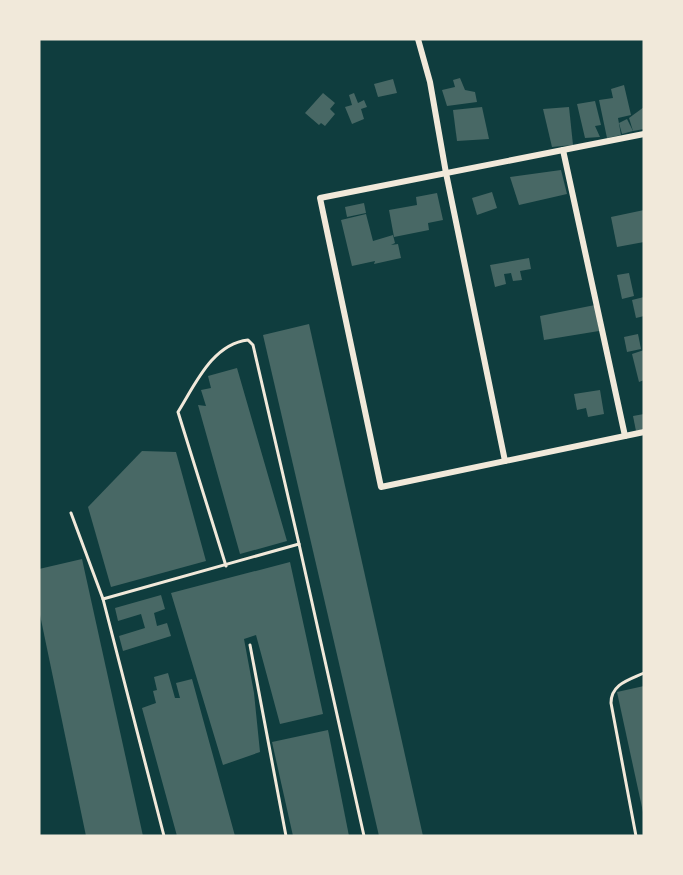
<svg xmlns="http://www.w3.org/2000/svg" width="683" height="875" font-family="'Source Sans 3',sans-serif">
<rect width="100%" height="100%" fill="#0f3d3e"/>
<g fill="#486865">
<polygon points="460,78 465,90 475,92 477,102 447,106 442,90 455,87 453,80"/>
<polygon points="393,79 397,93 378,97 374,84"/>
<polygon points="624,85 631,115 618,118 621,135 607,138 599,100 613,98 611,89"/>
<polygon points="323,93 335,103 330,109 335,114 325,126 321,123 319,125 305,113"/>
<polygon points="354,93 358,103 364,100 367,107 361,109 364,119 352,124 345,107 352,105 349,95"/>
<polygon points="595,101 601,125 595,126 600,137 585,138 577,104"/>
<polygon points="482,107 489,139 457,141 453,110"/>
<polygon points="569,107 573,145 552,147 543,109"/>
<polygon points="644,107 644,129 633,131 629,118"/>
<polygon points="627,119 633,131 622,134 619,123"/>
<polygon points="561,170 567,194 519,205 510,177"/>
<polygon points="492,192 497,208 477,215 472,198"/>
<polygon points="437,193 443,220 428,223 429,230 394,237 389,210 417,205 416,197"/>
<polygon points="364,203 366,213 347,217 345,207"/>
<polygon points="644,210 644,242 617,247 611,217"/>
<polygon points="366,214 373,241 393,235 395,243 391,245 398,244 401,258 374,264 375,261 352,266 341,220"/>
<polygon points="529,258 531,269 520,271 522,280 513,281 511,273 504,274 506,284 495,287 490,265"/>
<polygon points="629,273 634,296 622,299 617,275"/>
<polygon points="644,297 644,316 636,318 632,300"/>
<polygon points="595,305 599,331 544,340 540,316"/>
<polygon points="309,324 423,836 379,836 263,335"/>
<polygon points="638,334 641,349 627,352 624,337"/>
<polygon points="644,350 644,380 639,382 632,354"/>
<polygon points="237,368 287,541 240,554 198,405 206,406 201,390 211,388 208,376"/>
<polygon points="600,390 604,414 588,417 586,408 577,410 574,394"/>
<polygon points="644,414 644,429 636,431 633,416"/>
<polygon points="142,451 176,452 206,561 111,587 88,507"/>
<polygon points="82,559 143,836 86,836 39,610 39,569"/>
<polygon points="290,562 323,714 280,724 256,635 244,639 254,693 260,752 223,765 171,593"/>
<polygon points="161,595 165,609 154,613 157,626 167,623 171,636 123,651 119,636 145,628 141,614 118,621 115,608"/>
<polygon points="168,673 175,698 180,698 176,683 192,679 235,836 177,836 142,708 156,703 153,691 157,690 154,677"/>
<polygon points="644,686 644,812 643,812 617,692"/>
<polygon points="328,730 349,836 293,836 272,742"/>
</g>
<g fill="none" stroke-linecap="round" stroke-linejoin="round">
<g stroke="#f1e9da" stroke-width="3">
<polyline points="71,513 103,599 164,836"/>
<path d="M226,566l-48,-154c17,-27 34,-68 70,-72l5,5 46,199 65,292"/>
<polyline points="103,599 299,544"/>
<polyline points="250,645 286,836"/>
<path d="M636,836l-25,-133c0,-19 18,-23 33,-30"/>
</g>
<g stroke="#f1e9da" stroke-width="6">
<polyline points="418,39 430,82 446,173 505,461"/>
<polyline points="644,134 320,198 381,487 644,432"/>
<polyline points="563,150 625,436"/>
</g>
</g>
<rect width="683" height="875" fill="none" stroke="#f1e9da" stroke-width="81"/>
</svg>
